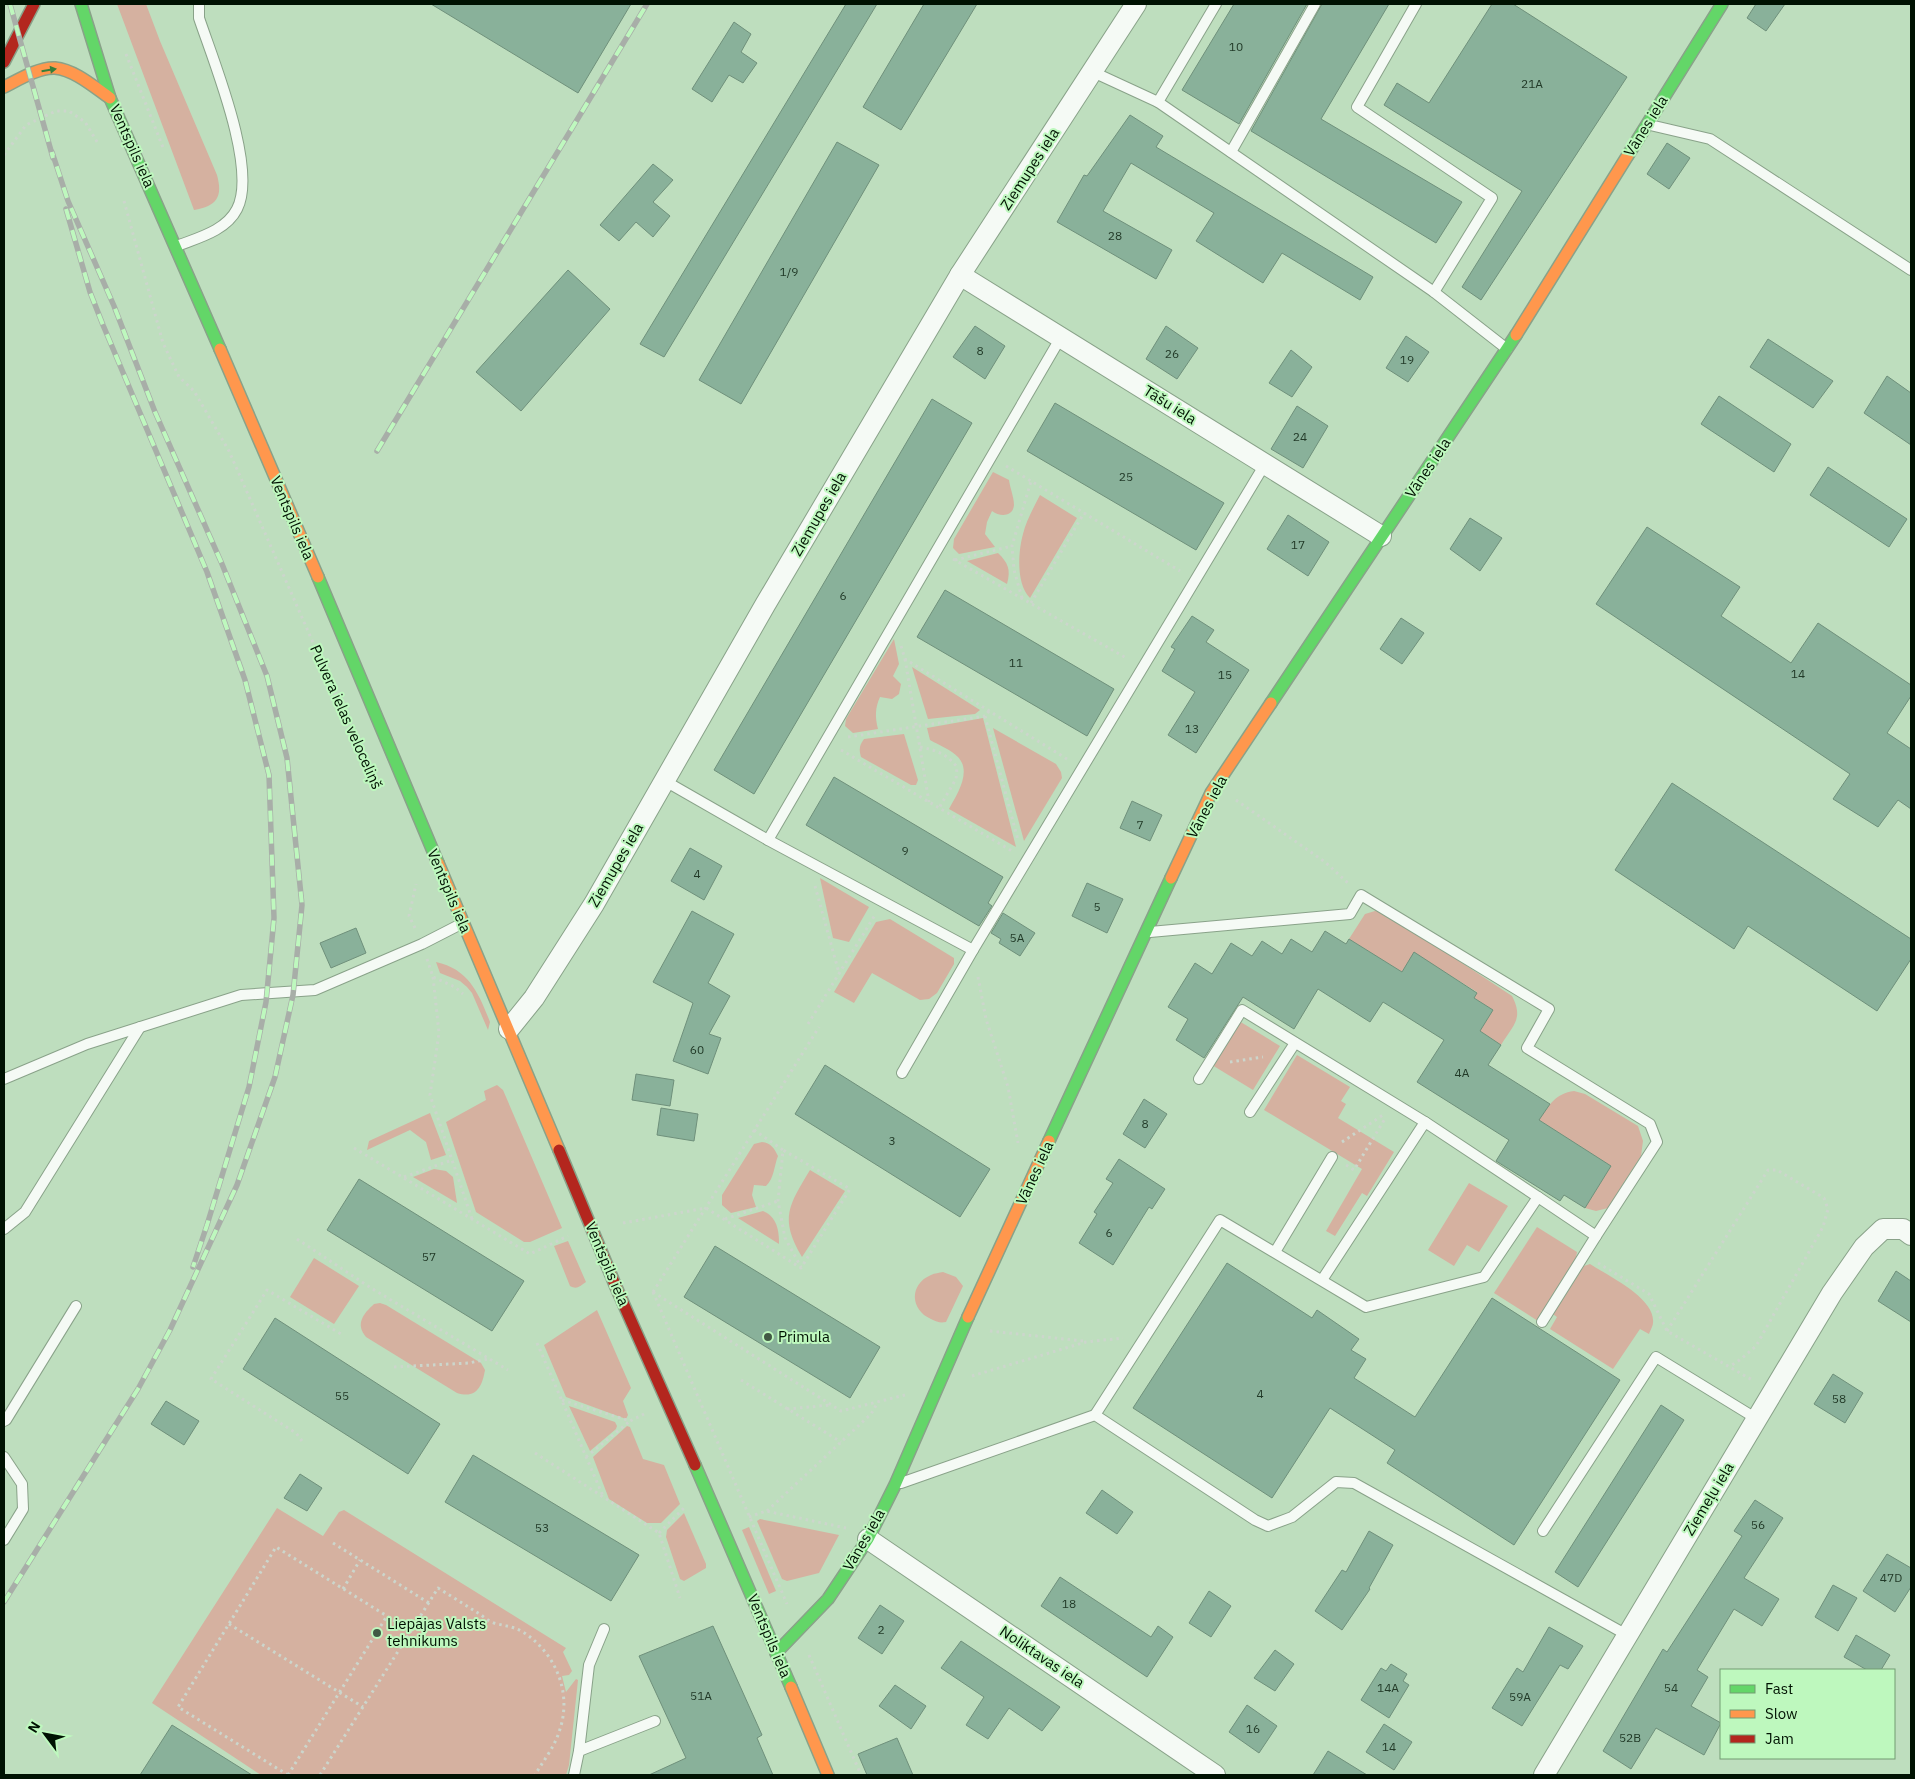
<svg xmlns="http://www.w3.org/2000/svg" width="1915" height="1779" font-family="'IBM Plex Sans',sans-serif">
<rect width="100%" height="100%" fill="#bedebe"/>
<g fill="#d5b1a0">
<path d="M117,4h29l14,37 57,134c6,22 0,31 -23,35z"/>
<path d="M993,472l16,8c1,8 5,17 5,25 -1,12 -14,12 -22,6l-5,11 -2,12 10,13 -36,7 -6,-6 1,-9z"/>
<path d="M1040,495l37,23 -47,80c-14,-14 -12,-46 -7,-64 3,-13 11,-27 17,-39z"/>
<path d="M998,553c10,10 13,16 9,31l-40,-23z"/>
<path d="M894,639l5,25 -6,12 8,8 -2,10 -7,5 -12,-2c-5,11 -5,20 -2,32l-25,4 -8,-7 1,-7z"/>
<polygon points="912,667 980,710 975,714 928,719"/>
<path d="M983,718l33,129 -67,-38c8,-15 23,-37 9,-52 -7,-7 -19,-12 -28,-17l-3,-12z"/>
<polygon points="993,728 1056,764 1061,772 1062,778 1024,841"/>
<path d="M904,734l14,46 -2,5h-5l-50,-28c-2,-8 -2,-11 3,-18z"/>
<polygon points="820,878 869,907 849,942 833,938"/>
<path d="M1375,911l10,1 127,84c12,23 1,29 -11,49l-21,-14 13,-21 -19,-12 3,-6 -63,-39 -12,19 -53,-33 16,-25z"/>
<polygon points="890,919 954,958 954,964 937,993 929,999 920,1000 872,973 854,1003 834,992 876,922"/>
<path d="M436,962c33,7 43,32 54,60l-2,8 -16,-37 -5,-6 -7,-6 -20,-8z"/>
<polygon points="1239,1021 1280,1046 1253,1090 1212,1065"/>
<polygon points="1297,1055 1350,1087 1341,1101 1346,1104 1338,1118 1394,1152 1367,1196 1362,1193 1335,1236 1326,1231 1362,1169 1264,1110"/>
<polygon points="497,1085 503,1090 562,1228 530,1242 524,1242 476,1212 446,1122 486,1100 484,1091"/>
<path d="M1574,1091l11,3 53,32 5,15 -2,15 -33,52 -12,3 -11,-3 26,-42 -72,-46c9,-14 17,-27 35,-29z"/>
<polygon points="430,1113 446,1155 431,1160 426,1142 410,1130 367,1150 369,1141"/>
<path d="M762,1142c9,1 12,6 16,14 -4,10 -4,23 -12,30l-12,-1 -2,10 4,12 -25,6 -9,-8v-10l32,-51z"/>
<polygon points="434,1169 446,1171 453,1177 457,1203 413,1177"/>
<path d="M810,1170l35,21 -43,66c-23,-39 -13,-52 8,-87z"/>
<polygon points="1469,1183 1508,1206 1479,1252 1467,1245 1454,1266 1428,1250"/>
<path d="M763,1211c14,6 16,19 16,33l-41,-26z"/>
<polygon points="1537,1227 1577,1252 1575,1263 1538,1321 1494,1293"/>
<path d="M568,1241l18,41c-6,4 -9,8 -16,4l-16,-40z"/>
<polygon points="314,1258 359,1286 334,1324 290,1297"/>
<path d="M1590,1264c18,12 66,34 63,59 0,3 -3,8 -4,11l-9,-5 -27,40 -63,-40 7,-12 -4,-3 31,-48z"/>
<path d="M943,1272l13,5 7,9 -17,36c-6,1 -9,0 -15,-3 -21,-9 -22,-35 0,-44 4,-2 8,-2 12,-3z"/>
<path d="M380,1303l6,2 95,58 4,7c-3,17 -9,29 -28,23l-91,-56c-11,-13 -3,-23 8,-33z"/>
<polygon points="597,1310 631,1388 623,1401 628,1415 626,1419 566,1397 544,1345"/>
<polygon points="569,1406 615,1422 617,1426 616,1429 590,1451"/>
<polygon points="627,1426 630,1427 643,1459 664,1465 680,1504 661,1523 647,1523 609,1499 593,1457"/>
<polygon points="277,1508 323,1536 339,1512 344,1510 566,1648 563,1652 572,1671 569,1675 562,1676 566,1692 576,1679 578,1680 569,1765 566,1775 261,1775 152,1703"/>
<polygon points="684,1513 706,1564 706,1568 684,1581 680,1579 666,1537 667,1530"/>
<polygon points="760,1519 839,1535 819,1573 787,1581 782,1579 757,1521"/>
<polygon points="749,1527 776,1591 769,1594 742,1530"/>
</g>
<g fill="#89b19a" stroke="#6f907b">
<polygon points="431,4 631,4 578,93"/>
<polygon points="846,4 877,4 664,357 640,344"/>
<polygon points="924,4 977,4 901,130 863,107"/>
<polygon points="1234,4 1307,4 1239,124 1182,90"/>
<polygon points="1322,4 1389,4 1321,119 1462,202 1436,243 1251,131"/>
<polygon points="1492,4 1513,4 1627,77 1481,300 1462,287 1522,191 1384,105 1397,83 1429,103"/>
<polygon points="1756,4 1785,4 1766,31 1747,18"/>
<polygon points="734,22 751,34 741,52 757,63 743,83 729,75 712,102 692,89"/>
<polygon points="1130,115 1163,136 1156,147 1373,277 1360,300 1282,253 1263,283 1196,241 1214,213 1131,163 1103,211 1172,250 1156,279 1057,222 1084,175 1087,176"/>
<polygon points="837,142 879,165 741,404 699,380"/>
<polygon points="1667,143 1690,158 1669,189 1647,174"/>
<polygon points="653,164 673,180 653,202 670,216 653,237 636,222 619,241 600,225"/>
<polygon points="568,270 610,309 521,411 476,372"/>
<polygon points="975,326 1005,346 985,379 953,357"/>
<polygon points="1166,326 1198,348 1177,379 1146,359"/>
<polygon points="1406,336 1429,352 1408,382 1386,368"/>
<polygon points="1768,339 1833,381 1813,408 1750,367"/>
<polygon points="1291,350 1312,367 1292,397 1269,383"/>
<polygon points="1887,376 1911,393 1911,445 1864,413"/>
<polygon points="1719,396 1791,444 1774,472 1701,424"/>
<polygon points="932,399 972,423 754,794 714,770"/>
<polygon points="1055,403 1224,503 1196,550 1027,451"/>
<polygon points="1297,406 1328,426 1303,468 1271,449"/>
<polygon points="1828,467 1907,519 1889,547 1810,495"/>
<polygon points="1288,515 1329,542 1308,576 1267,549"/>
<polygon points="1470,518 1502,538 1480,571 1450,549"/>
<polygon points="1647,527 1740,587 1721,616 1791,663 1818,623 1911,685 1911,696 1887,733 1911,749 1911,809 1898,800 1878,827 1833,799 1850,774 1596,604"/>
<polygon points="945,590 1114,689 1087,736 917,637"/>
<polygon points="1192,616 1214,630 1206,642 1249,670 1196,753 1168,735 1195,692 1162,671 1175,649 1171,647"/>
<polygon points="1401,618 1424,633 1402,664 1380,649"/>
<polygon points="834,777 1003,877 988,903 992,906 979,926 806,825"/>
<polygon points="1672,783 1911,939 1911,959 1877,1011 1748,926 1734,949 1615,870"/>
<polygon points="1132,801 1162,815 1150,841 1120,828"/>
<polygon points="690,848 722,866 704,900 671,881"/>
<polygon points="1087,883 1123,899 1107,933 1072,916"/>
<polygon points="692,911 734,934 708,983 730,996 709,1034 721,1038 708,1074 673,1061 693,1003 653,982"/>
<polygon points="1003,913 1035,933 1020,956 999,943 1001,939 991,933"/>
<polygon points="356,928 366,953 331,968 320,943"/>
<polygon points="1325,931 1346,944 1349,939 1402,972 1414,952 1477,993 1474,998 1493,1010 1480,1031 1501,1045 1488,1065 1550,1104 1539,1120 1611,1166 1585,1208 1564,1195 1560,1201 1496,1161 1509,1140 1417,1082 1444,1040 1383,1002 1370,1022 1318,989 1294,1029 1243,997 1204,1058 1176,1040 1188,1019 1168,1007 1195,963 1212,974 1231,943 1252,956 1262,941 1282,954 1291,939 1312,952"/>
<polygon points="825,1065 990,1169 960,1217 795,1114"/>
<polygon points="636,1074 674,1080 670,1106 632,1100"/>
<polygon points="1144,1099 1167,1114 1145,1148 1123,1134"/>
<polygon points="661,1108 698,1114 694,1141 657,1135"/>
<polygon points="1119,1159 1165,1189 1152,1209 1149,1207 1113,1265 1079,1243 1097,1214 1094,1212 1113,1183 1106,1179"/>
<polygon points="359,1179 524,1281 492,1331 327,1230"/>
<polygon points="715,1246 880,1347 850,1398 684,1297"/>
<polygon points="1227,1263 1312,1318 1317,1310 1359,1339 1351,1350 1366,1359 1354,1378 1415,1417 1492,1298 1620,1380 1514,1545 1387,1463 1395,1450 1330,1408 1272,1498 1133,1408"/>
<polygon points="1896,1271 1911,1281 1911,1322 1878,1301"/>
<polygon points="275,1318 440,1424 408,1474 243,1369"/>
<polygon points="1833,1374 1863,1393 1845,1423 1814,1404"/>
<polygon points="166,1401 199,1421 184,1445 151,1424"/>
<polygon points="1661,1405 1684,1420 1578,1587 1555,1572"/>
<polygon points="473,1455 639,1555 611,1601 445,1502"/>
<polygon points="300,1474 322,1488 307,1511 284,1498"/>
<polygon points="1102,1490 1133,1512 1117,1534 1086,1513"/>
<polygon points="1755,1500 1783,1518 1744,1578 1779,1599 1762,1626 1734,1609 1697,1670 1708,1677 1691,1706 1721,1723 1704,1755 1656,1728 1631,1769 1603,1751 1663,1649 1667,1652 1742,1536 1734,1531"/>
<polygon points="1369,1531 1393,1545 1369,1588 1370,1589 1342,1630 1315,1611 1342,1570 1346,1572"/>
<polygon points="1887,1554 1911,1568 1911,1587 1895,1612 1863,1591"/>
<polygon points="1060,1577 1151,1637 1158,1626 1173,1637 1147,1677 1041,1606"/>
<polygon points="1833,1585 1857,1598 1838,1631 1815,1617"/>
<polygon points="1209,1591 1231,1606 1211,1637 1189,1623"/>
<polygon points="880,1605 904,1621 882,1654 858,1638"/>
<polygon points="713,1626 762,1735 757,1738 773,1775 649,1775 686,1758 639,1656"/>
<polygon points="1549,1627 1583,1646 1568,1669 1560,1665 1522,1726 1492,1708 1517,1668 1523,1672"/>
<polygon points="1856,1635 1890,1655 1881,1670 1867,1670 1844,1657"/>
<polygon points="961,1641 1060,1707 1042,1731 1009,1708 988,1739 966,1725 984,1697 941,1668"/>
<polygon points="1275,1650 1294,1664 1275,1691 1254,1678"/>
<polygon points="1391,1664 1407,1674 1403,1681 1409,1685 1389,1718 1361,1700 1381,1668 1386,1671"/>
<polygon points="895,1685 926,1706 911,1729 879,1706"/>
<polygon points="1247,1705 1277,1726 1259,1753 1229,1732"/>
<polygon points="1384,1724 1412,1742 1394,1770 1366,1752"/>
<polygon points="172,1725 252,1775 140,1775"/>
<polygon points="897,1738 913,1775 867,1775 858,1754"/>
<polygon points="1328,1751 1367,1775 1313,1775"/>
</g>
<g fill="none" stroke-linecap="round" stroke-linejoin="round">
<defs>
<g id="lane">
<polyline points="1416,4 1357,107 1492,198 1434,292"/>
<polyline points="1093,72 1158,102 1434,292 1507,349"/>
<polyline points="1158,102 1216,4"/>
<polyline points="1650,125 1710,139 1911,270"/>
<polyline points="1231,152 1315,4"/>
<path d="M177,246c20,-8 49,-15 60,-37 21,-40 -24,-149 -38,-191v-14"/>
<polyline points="665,781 768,840"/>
<polyline points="973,950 768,840 1061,337"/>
<polyline points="902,1073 973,950 1265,464"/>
<polyline points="4,1079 87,1044 241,995 315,990 422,944 461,924"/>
<polyline points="1199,1079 1242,1010 1425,1122"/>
<polyline points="1250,1112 1295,1043"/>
<polyline points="4,1229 25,1212 140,1027"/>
<polyline points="1275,1252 1332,1157"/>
<polyline points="1322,1280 1425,1122 1538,1197"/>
<polyline points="1542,1322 1596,1236"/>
<polyline points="1095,1415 1220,1220 1366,1307 1484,1277 1538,1197 1596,1236 1657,1142 1650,1124 1527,1048 1549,1009 1361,895 1350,914 1150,932"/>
<polyline points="4,1421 6,1420 76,1306"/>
<polyline points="4,1457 22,1484 23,1509 4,1540"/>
<polyline points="901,1483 1095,1415 1255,1520 1268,1526 1292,1517 1336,1482 1354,1483 1627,1635"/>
<polyline points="1543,1531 1656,1357 1757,1419"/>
<polyline points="579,1751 655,1721"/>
<polyline points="574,1775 579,1751 589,1665 604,1629"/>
</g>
<g id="street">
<polyline points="960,275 1381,536"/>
<polyline points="509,1029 534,998 594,904 765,605 960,275 1136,4"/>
<polyline points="868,1539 1215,1775"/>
<polyline points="1544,1775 1832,1293 1864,1247 1883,1229 1903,1229 1911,1235"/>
</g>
<g id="fast">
<polyline points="81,4 110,98 220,349"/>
<polyline points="1628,155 1722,4"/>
<polyline points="318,577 438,863"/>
<polyline points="1271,703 1516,335"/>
<polyline points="1049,1141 1171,878"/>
<polyline points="695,1465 791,1687"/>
<polyline points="776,1653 828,1599 868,1539 895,1485 968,1317"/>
</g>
<g id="slow">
<path d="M4,87c14,-7 35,-20 51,-19 20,2 39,19 55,30"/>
<polyline points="1516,335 1628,155"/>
<polyline points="220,349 318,577"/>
<polyline points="438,863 559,1150"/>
<polyline points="1171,878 1211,793 1271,703"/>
<polyline points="968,1317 1049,1141"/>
<polyline points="791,1687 828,1775"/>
</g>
<g id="jam">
<polyline points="4,62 34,4"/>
<polyline points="559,1150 616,1287 695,1465"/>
</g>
</defs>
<use href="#lane" stroke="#89a289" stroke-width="12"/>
<use href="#street" stroke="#89a289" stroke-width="22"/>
<use href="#fast" stroke="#89a289" stroke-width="14"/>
<use href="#slow" stroke="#89a289" stroke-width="14"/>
<use href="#jam" stroke="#89a289" stroke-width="14"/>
<g stroke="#ccd6cc" stroke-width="3" stroke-dasharray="2.5 4" stroke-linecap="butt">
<polyline points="126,54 164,150"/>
<polyline points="4,155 26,125 56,111 69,111 85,122 99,145"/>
<polyline points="124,201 163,343 179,377 194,391 229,451 336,695"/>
<polyline points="1006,466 1180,571"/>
<polyline points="953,559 1128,659"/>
<polyline points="955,560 1012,546"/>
<polyline points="1022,598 1014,570 1012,546 1031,481"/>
<polyline points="1031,603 1084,513"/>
<polyline points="901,646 905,659 1067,759"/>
<polyline points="905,659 929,802"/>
<polyline points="989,711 985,716 1018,840"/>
<polyline points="848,737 985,716"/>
<path d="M920,747c16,3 27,7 37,20l-1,12 -17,29"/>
<polyline points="841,750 1012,851"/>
<polyline points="1236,800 1325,862 1348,883"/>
<polyline points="815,886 839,973"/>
<polyline points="415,928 409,916 416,884"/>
<polyline points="427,959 433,977 455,987 463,994"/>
<polyline points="433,977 439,1033 430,1095 472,1219"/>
<polyline points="978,977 986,1019 1008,1087 1018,1143"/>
<polyline points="808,1024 875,915"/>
<polyline points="1230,1062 1263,1057"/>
<polyline points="754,1130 783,1150 778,1201 785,1238 801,1267"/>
<polyline points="1342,1142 1383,1115"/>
<polyline points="354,1148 530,1254 568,1236"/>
<polyline points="1346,1165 1354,1170 1386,1117"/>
<polyline points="404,1177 452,1160"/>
<polyline points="725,1219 778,1201"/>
<polyline points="623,1223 706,1208 801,1268 850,1189 783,1150"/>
<polyline points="297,1239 371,1288 508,1370"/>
<polyline points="1598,1263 1649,1294 1667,1331 1754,1381"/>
<polyline points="653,1292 841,1411 905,1395"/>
<polyline points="653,1292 787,1604"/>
<polyline points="653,1292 819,1027"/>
<polyline points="990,1331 1083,1341"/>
<polyline points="1667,1331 1768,1170 1777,1170 1824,1198 1828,1209 1823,1227 1756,1346 1741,1359 1729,1367"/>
<polyline points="537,1343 603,1496"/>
<polyline points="394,1367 469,1363 488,1359"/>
<polyline points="972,1376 1086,1342 1123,1338"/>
<polyline points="741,1380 841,1442"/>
<polyline points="562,1400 630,1421 644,1414"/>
<polyline points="787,1409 831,1405"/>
<polyline points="302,1441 296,1433 211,1379 267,1290 341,1334"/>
<polyline points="535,1453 659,1533 680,1598"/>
<polyline points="586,1457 630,1421"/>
<polyline points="767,1511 871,1414 878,1402"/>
<polyline points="749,1517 766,1511 846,1528"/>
<polyline points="659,1533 685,1507"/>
<polyline points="333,1543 429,1603"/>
<polyline points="343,1589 360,1560"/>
<polyline points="229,1624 363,1707"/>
<polyline points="809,1655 861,1775"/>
<polyline points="288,1775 178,1707 276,1547 411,1631"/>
<polyline points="288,1775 387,1616"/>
<path d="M320,1775l118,-187c13,8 27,17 40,25 5,3 10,8 16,10 10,3 19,3 29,9 33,21 50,62 36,100 -5,16 -16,29 -24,43"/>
</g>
<use href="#lane" stroke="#f5faf5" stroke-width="10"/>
<use href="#street" stroke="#f5faf5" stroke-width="20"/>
<use href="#fast" stroke="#63d668" stroke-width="11"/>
<use href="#slow" stroke="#ff974d" stroke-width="11"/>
<use href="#jam" stroke="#b3261e" stroke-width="11"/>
<defs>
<g id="rail">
<polyline points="10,4 53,158"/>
<polyline points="66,209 90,292 103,325 207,572 245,680 269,775 274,918 266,1002 249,1087 207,1225 193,1267"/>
<polyline points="377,451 647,4"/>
<polyline points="4,1602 138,1389 170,1330 237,1185 275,1077 293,995 302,905 287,758 267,676 222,564 155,412 114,306 68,201 52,152"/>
</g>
</defs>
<use href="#rail" stroke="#a8aea8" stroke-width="5.5"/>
<use href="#rail" stroke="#bef8be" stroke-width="4" stroke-dasharray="11" stroke-linecap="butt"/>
</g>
<defs><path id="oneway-solid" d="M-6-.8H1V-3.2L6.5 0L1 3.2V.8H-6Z" transform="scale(1.25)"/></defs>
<use fill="#367e3a" href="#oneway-solid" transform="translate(49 70) rotate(-9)"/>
<g fill="#425944" stroke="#bef8be" stroke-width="2">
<circle cx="768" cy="1337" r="5"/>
<circle cx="377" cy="1633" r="5"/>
</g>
<g text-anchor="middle" stroke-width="4" stroke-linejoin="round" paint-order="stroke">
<g font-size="12" fill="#223a28">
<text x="1236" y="51">10</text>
<text x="1532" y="88">21A</text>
<text x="1115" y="240">28</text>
<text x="789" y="276">1/9</text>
<text x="980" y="355">8</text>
<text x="1172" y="358">26</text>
<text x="1407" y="364">19</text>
<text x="1300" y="441">24</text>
<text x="1126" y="481">25</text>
<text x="1298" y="549">17</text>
<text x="843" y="600">6</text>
<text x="1016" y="667">11</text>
<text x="1798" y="678">14</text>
<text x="1225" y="679">15</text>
<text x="1192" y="733">13</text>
<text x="1140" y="829">7</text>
<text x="905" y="855">9</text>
<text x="697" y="878">4</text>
<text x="1097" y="911">5</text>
<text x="1017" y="942">5A</text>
<text x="697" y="1054">60</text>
<text x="1462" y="1077">4A</text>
<text x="1145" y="1128">8</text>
<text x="892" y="1145">3</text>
<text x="1109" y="1237">6</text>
<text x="429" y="1261">57</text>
<text x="1260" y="1398">4</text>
<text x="342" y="1400">55</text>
<text x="1839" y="1403">58</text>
<text x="1758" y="1529">56</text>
<text x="542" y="1532">53</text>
<text x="1891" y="1582">47D</text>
<text x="1069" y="1608">18</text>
<text x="881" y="1634">2</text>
<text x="1388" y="1692">14A</text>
<text x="1671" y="1692">54</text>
<text x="701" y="1700">51A</text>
<text x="1520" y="1701">59A</text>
<text x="1253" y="1733">16</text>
<text x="1630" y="1742">52B</text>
<text x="1389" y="1751">14</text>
</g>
<g font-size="15" fill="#001202" stroke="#bef8be">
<text transform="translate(1646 126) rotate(-58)" y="5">Vānes iela</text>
<text transform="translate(132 146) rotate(66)" y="5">Ventspils iela</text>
<text transform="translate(1030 169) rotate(-57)" y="5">Ziemupes iela</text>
<text transform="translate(1170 405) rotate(32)" y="5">Tāšu iela</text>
<text transform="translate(1428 468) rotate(-56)" y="5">Vānes iela</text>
<text transform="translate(819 514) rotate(-60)" y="5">Ziemupes iela</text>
<text transform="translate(292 518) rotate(67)" y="5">Ventspils iela</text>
<text transform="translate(346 717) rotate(66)" y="5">Pulvera ielas veloceliņš</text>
<text transform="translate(1207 807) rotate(-62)" y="5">Vānes iela</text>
<text transform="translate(616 865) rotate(-60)" y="5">Ziemupes iela</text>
<text transform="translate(449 891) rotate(67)" y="5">Ventspils iela</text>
<text transform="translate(1035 1173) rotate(-65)" y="5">Vānes iela</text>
<text transform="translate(607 1264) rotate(67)" y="5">Ventspils iela</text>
<text transform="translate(1709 1499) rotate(-59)" y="5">Ziemeļu iela</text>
<text transform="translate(864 1540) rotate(-60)" y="5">Vānes iela</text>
<text transform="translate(769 1636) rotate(67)" y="5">Ventspils iela</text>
<text transform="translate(1042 1657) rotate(34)" y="5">Noliktavas iela</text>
</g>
<g font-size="15" fill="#001202" stroke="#bef8be" text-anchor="start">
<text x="778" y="1342">Primula</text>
<text x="387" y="1629">Liepājas Valsts<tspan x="387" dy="17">tehnikums</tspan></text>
</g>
</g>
<rect width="1915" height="1779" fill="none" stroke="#001202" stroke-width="10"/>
<rect x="1720" y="1669" width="175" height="90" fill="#bef8be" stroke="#729c73"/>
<rect x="1730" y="1685" width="25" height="8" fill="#63d668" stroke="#729c73"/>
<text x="1765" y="1694" font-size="15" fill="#001202">Fast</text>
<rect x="1730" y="1710" width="25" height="8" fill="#ff974d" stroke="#729c73"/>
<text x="1765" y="1719" font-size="15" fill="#001202">Slow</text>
<rect x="1730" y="1735" width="25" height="8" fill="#b3261e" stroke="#729c73"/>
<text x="1765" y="1744" font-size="15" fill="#001202">Jam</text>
<g transform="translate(45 1734) rotate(302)" stroke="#bef8be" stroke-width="4" paint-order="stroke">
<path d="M0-4L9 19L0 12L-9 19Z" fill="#001202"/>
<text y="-8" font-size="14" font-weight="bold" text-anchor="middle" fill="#001202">N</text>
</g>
</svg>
